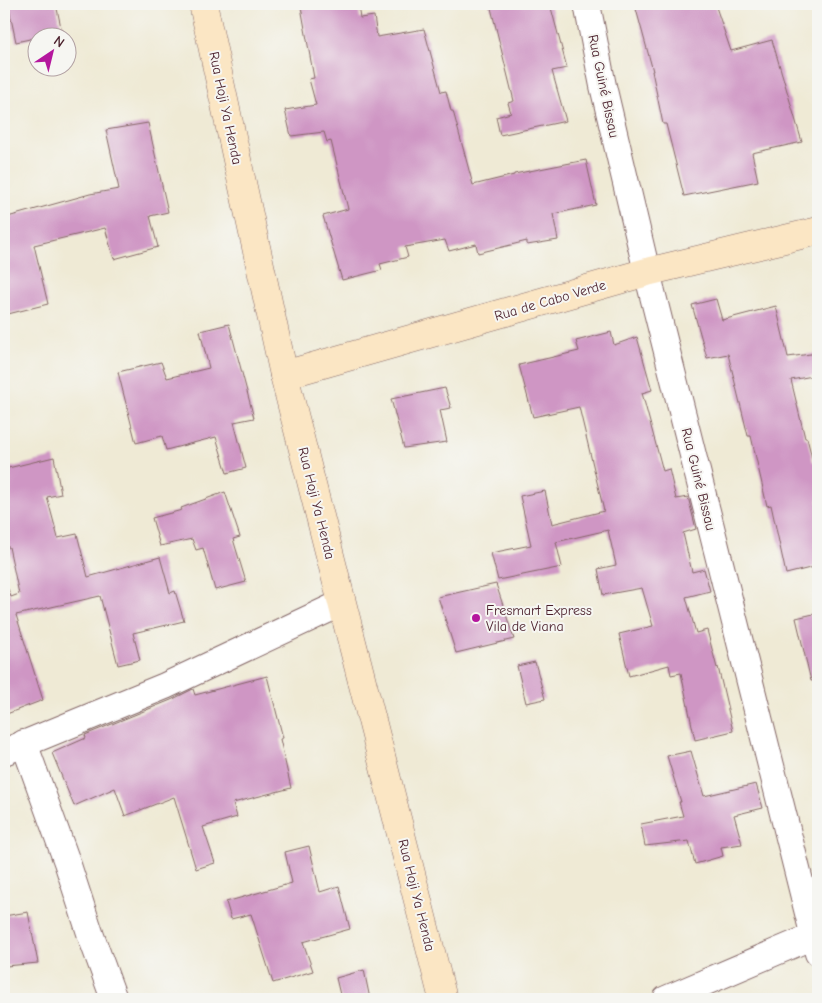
<svg xmlns="http://www.w3.org/2000/svg" width="822" height="1003" font-family="'Comic Neue',sans-serif">
<rect width="100%" height="100%" fill="#f6f6f2"/>
<filter id="ink" filterUnits="userSpaceOnUse"><feTurbulence type="fractalNoise" baseFrequency=".02" numOctaves="2"/><feDisplacementMap in="SourceGraphic" scale="10" xChannelSelector="R" yChannelSelector="G"/><feConvolveMatrix kernelMatrix="1 2 1 2 8 2 1 2 1" color-interpolation-filters="sRGB"/></filter>
<filter id="wash" filterUnits="userSpaceOnUse"><feTurbulence type="fractalNoise" baseFrequency=".0096" numOctaves="4" result="noise"/><feDisplacementMap in="SourceGraphic" scale="20" xChannelSelector="R" yChannelSelector="G"/><feGaussianBlur stdDeviation="1.12" result="paint"/><feColorMatrix in="noise" values="0 0 0 0 0 0 0 0 0 0 0 0 0 0 0 0 0 1.4 0 .05"/><feComposite in="paint" operator="in"/></filter>
<g filter="url(#wash)">
<rect width="100%" height="100%" fill="#efead5"/>
<g id="blocks">
<g fill="#cf96c4">
<polygon points="8,4 56,4 62,32 16,42"/>
<polygon points="327,4 358,4 360,18 374,16 377,37 424,29 441,92 446,91 451,111 453,111 473,185 514,175 514,174 586,160 596,205 553,214 558,240 527,245 527,241 478,253 476,244 449,251 445,240 405,247 408,257 380,264 382,270 342,280 323,216 348,209 331,141 327,142 324,132 291,136 285,110 316,105 309,79 314,78 301,7"/>
<polygon points="490,4 550,4 567,68 552,71 566,121 500,135 496,117 511,113 508,103 514,101"/>
<polygon points="651,4 715,4 731,51 772,40 802,142 752,153 758,181 684,196 666,124 663,124 652,71 653,71 636,9"/>
<polygon points="148,123 168,212 150,216 158,247 114,259 105,228 34,245 48,304 4,315 4,218 90,194 119,189 106,130"/>
<polygon points="716,299 722,320 776,306 788,357 818,353 818,375 791,380 805,438 807,438 813,462 818,460 818,566 786,574 771,505 767,506 751,436 748,436 728,354 707,358 692,305"/>
<polygon points="229,324 254,418 234,422 246,468 227,473 216,437 166,450 162,436 136,443 118,372 161,362 167,378 209,368 200,331"/>
<polygon points="611,332 614,345 637,337 652,390 642,393 663,471 669,469 676,499 688,497 696,529 683,533 692,572 704,569 710,591 686,597 696,633 707,630 717,668 718,667 733,731 695,740 681,673 671,675 669,665 629,676 619,634 653,626 642,588 603,595 598,569 616,565 608,530 556,542 562,567 498,580 491,553 531,545 520,496 545,491 552,524 604,511 579,407 533,417 519,365 579,351 576,341"/>
<polygon points="445,388 451,408 440,410 447,442 404,448 391,399"/>
<polygon points="54,457 61,494 47,497 58,538 77,534 88,577 160,557 170,593 175,591 184,621 133,633 140,660 118,665 100,596 16,615 43,700 4,715 4,589 8,589 11,597 19,594 9,547 7,547 4,532 4,469"/>
<polygon points="225,492 240,537 233,539 246,582 215,590 203,548 196,550 192,539 160,546 152,518 182,510 181,508"/>
<polygon points="496,584 514,639 456,653 438,597"/>
<polygon points="818,613 818,680 811,681 796,618"/>
<polygon points="535,662 545,699 526,703 517,666"/>
<polygon points="267,676 283,738 280,739 291,788 233,803 237,817 203,827 215,863 196,869 174,797 125,816 115,788 74,806 52,753 86,738 85,735 171,700 193,689 195,695"/>
<polygon points="691,751 704,796 756,784 763,808 734,815 742,844 721,847 723,856 695,864 689,841 645,846 641,824 683,816 679,802 681,802 667,756"/>
<polygon points="309,846 320,892 339,886 350,929 303,942 313,971 273,983 251,914 231,919 226,902 292,883 285,852"/>
<polygon points="28,912 38,963 6,966 4,950 4,916"/>
<polygon points="364,970 370,999 341,999 336,978"/>
</g>
</g>
</g>
<g filter="url(#ink)">
<use href="#blocks" fill-opacity="0" stroke="#846666" stroke-width="1"/>
<g fill="none" stroke-linecap="round" stroke-linejoin="round">
<defs>
<g id="street">
<polyline points="587,4 603,86 647,272 818,953"/>
<polyline points="24,743 67,862 91,936 114,999"/>
<polyline points="4,752 165,686 342,603"/>
<polyline points="666,999 818,934"/>
</g>
<g id="secondary">
<polyline points="203,4 284,375 443,999"/>
<polyline points="284,375 647,272 818,231"/>
</g>
</defs>
<use href="#street" stroke="#846666" stroke-width="28"/>
<use href="#secondary" stroke="#846666" stroke-width="29"/>
<use href="#street" stroke="#fff" stroke-width="26"/>
<use href="#secondary" stroke="#fbe6c4" stroke-width="28"/>
</g>
</g>
<circle fill="#b5179e" stroke="#f6f6f2" stroke-width="2" cx="476" cy="618" r="5"/>
<g text-anchor="middle" stroke-width="4" stroke-linejoin="round" paint-order="stroke">
<g font-size="14" fill="#4a1f2b" stroke="#f6f6f2">
<text transform="translate(604 86) rotate(78)" y="5">Rua Guiné Bissau</text>
<text transform="translate(226 108) rotate(78)" y="5">Rua Hoji Ya Henda</text>
<text transform="translate(550 300) rotate(-16)" y="5">Rua de Cabo Verde</text>
<text transform="translate(699 479) rotate(76)" y="5">Rua Guiné Bissau</text>
<text transform="translate(317 503) rotate(76)" y="5">Rua Hoji Ya Henda</text>
<text transform="translate(417 895) rotate(76)" y="5">Rua Hoji Ya Henda</text>
</g>
<g font-size="14" fill="#4a1f2b" stroke="#f6f6f2" text-anchor="start">
<text x="486" y="615">Fresmart Express<tspan x="486" dy="16">Vila de Viana</tspan></text>
</g>
</g>
<rect width="822" height="1003" fill="none" stroke="#f6f6f2" stroke-width="20"/>
<g transform="translate(52 52) rotate(35)"><circle r="24" fill="#f6f6f2" stroke="#b1a0a2"/>
<path d="M0-4L9 19L0 12L-9 19Z" fill="#b5179e"/>
<text y="-8" font-size="14" font-weight="bold" text-anchor="middle" fill="#4a1f2b">N</text>
</g>
</svg>
